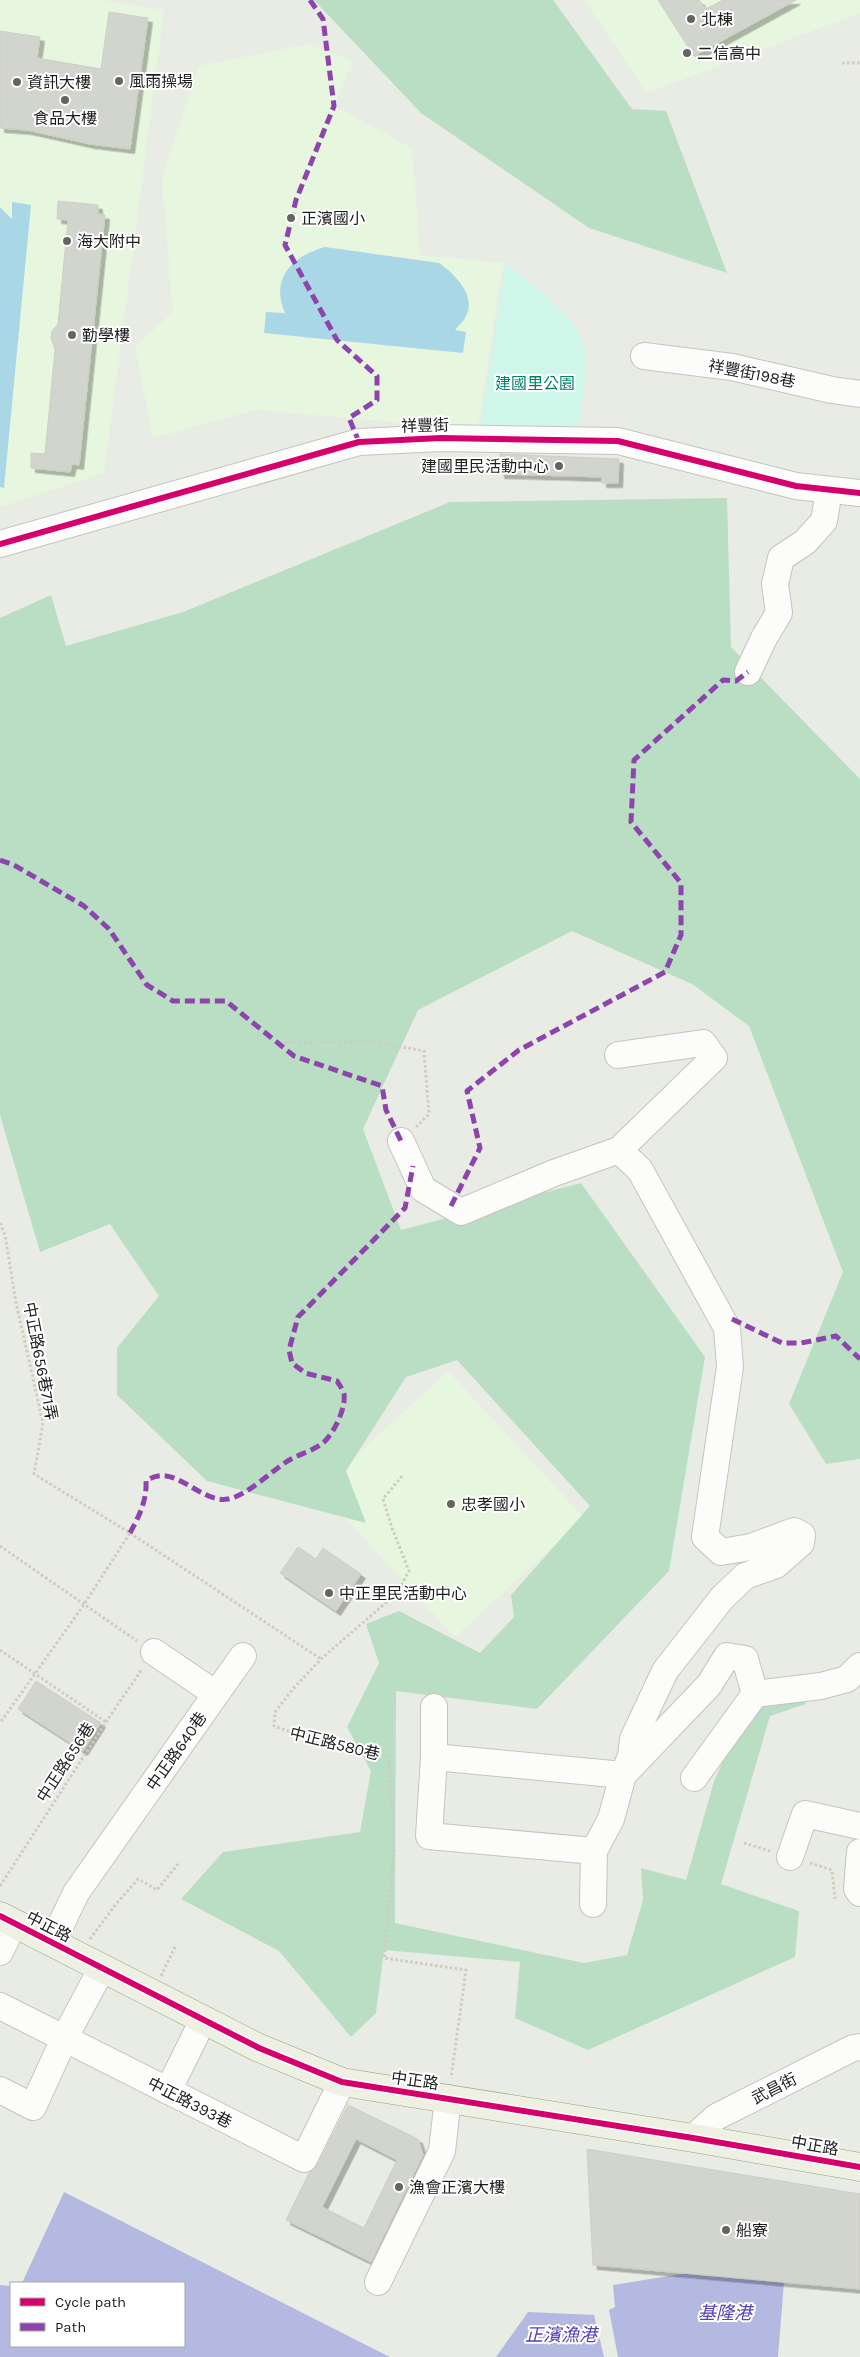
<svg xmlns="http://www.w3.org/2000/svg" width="860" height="2357" font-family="Karla,'Noto Sans TC',sans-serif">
<defs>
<filter id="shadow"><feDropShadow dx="4.5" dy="4.5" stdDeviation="0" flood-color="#0004"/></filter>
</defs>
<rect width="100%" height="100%" fill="#e9ece4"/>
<g fill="#e7f6de">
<polygon points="0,0 103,0 164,10 104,473 0,507"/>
<polygon points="584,0 860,0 860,13 647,93"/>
<polygon points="308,44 353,61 334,106 412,148 420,255 503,263 478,429 255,410 153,438 135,347 173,312 162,180 198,66"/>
<polygon points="448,1371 584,1518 455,1637 319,1490"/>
</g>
<g fill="#b9dec4">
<polygon points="314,0 553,0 632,109 666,111 727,273 589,228 421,113"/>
<polygon points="727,498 731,647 860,779 860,1459 826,1464 789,1404 843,1272 749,1026 692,984 572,931 418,1010 363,1129 401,1230 581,1183 705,1357 669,1571 537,1709 396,1691 395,1923 584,1963 627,1955 643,1900 641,1868 686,1880 714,1781 733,1740 767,1702 796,1689 806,1704 770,1716 721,1884 799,1911 795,1957 588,2050 515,2018 520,1962 384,1950 376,2013 351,2037 279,1951 181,1899 223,1852 360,1832 371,1771 347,1727 379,1663 366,1624 399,1611 480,1653 514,1617 511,1595 590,1506 457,1360 406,1377 346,1471 366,1523 207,1481 117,1395 117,1348 159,1296 110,1224 40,1252 0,1115 0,618 51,595 66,646 183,612 450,502"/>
</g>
<path fill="#cef6e9" d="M506,264c28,23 71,49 79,86 3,13 -4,57 -5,73l-21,10 -79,-7z"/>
<g fill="#aad7e6">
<polygon points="12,202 31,205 4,488 0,487 0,207 12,219"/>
<path d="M325,247l114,16c16,11 39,34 26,55 -2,4 -7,8 -10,12l11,2 -3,21 -199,-20 2,-21 19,1c-15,-34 7,-57 40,-66z"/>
</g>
<g fill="#b4b9e2">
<polygon points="64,2192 370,2347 390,2357 0,2357 0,2285 11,2286 11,2346 184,2346 184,2283 22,2283"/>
<polygon points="725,2267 784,2282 778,2357 618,2357 609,2310 615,2307 613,2285"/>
<polygon points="528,2312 594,2315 604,2357 496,2357"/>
</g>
<g fill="#d2d4ce" stroke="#cdcfc5" fill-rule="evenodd" filter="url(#shadow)">
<polygon points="658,0 699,0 706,9 723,0 796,0 694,56"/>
<polygon points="109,12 148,18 130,149 90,144 27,130 0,128 0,31 40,37 37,58 101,69"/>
<polygon points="58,201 98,205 98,214 105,215 79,465 72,464 70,472 31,468 31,453 45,454 55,350 51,338 52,331 58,324 68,220 57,219"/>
<polygon points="500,454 619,459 618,483 602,483 602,477 500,474"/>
<polygon points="298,1547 316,1559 323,1548 361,1574 336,1611 280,1573"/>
<polygon points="36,1681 101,1723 83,1751 18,1709"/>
<path d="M348,2105l70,34 5,16 -52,107 -85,-42 23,-47 8,-7zM356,2139l41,21 -33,68 -42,-21z"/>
<polygon points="587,2149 860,2194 860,2289 593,2265"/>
</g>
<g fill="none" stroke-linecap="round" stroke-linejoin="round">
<defs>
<g id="minor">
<polyline points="644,356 732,367 832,390 860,394"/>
<polyline points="0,544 359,442 441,438 618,441 796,486 860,493"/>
<polyline points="748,672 764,638 779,613 775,584 781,558 805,542 824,521 829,490"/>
<polyline points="401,1141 423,1189 461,1212 554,1173 619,1150"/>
<polyline points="216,1694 243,1656"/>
<polyline points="434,1707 434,1757 429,1836 594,1851"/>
<polyline points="434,1757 623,1775 631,1756 633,1739 665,1671 722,1598 745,1576 776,1565 801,1543 802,1535 794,1531 751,1547 721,1552 705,1537 730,1367 727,1328 640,1170 619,1150 714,1058 703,1043 618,1055"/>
<polyline points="694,1778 755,1694"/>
<polyline points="860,1852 857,1889 860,1893"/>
<polyline points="790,1857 805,1814 860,1826"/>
<polyline points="593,1904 594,1851 611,1819 623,1775 709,1685 727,1656 745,1659 755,1694 821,1686 847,1679 860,1666"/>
<polyline points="52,1943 76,1893 216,1694 154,1652"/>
<polyline points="0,1952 14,1923"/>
<polyline points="0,2006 304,2159 342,2082"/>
<polyline points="0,2090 33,2107 64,2039 102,1968"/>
<polyline points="168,2091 203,2020"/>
<polyline points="693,2138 716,2117 853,2048 860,2047"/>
<polyline points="378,2282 442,2151 448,2098"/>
</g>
<polyline id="major" points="0,1916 259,2048 342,2082 693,2138 860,2167"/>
</defs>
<use href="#minor" stroke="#c3c4c1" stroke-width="28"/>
<use href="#major" stroke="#96a281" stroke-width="29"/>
<g stroke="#cfccbd" stroke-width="3" stroke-dasharray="2.5 2.5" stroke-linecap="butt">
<polyline points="842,63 860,63"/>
<polyline points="279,1043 375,1042 424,1051 429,1114 416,1127"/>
<polyline points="0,1223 5,1235 16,1303 43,1423 34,1474 130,1533 83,1606 0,1723"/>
<polyline points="402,1476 383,1499 392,1528 409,1571 397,1593 321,1659 293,1689 275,1712 274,1726 312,1740 363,1747 389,1756 394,1849 384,1958 466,1970 451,2078"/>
<polyline points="130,1533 321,1659"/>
<polyline points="0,1546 137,1641"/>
<polyline points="0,1650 106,1722"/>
<polyline points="744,1843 770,1851"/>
<polyline points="810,1863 832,1870 835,1899"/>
<polyline points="0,1886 106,1722 142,1669"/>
<polyline points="90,1939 116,1904 138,1879 157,1890 178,1864"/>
<polyline points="161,1976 176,1945"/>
</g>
<use href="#minor" stroke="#fcfcfb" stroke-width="26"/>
<use href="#major" stroke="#edf0e3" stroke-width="28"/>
<g stroke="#8e44ad" stroke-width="5" stroke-dasharray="10 5" stroke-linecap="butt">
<polyline points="310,0 323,19 334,106 296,200 285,245 337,340 377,376 377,400 349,418 359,442"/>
<polyline points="0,860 14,865 84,906 109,929 147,985 173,1001 226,1001 294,1056 382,1086 386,1110 401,1141"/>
<polyline points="451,1206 480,1148 467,1091 519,1050 665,972 681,935 681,883 631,822 634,760 723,680 736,681 748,672"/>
<polyline points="732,1319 782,1343 801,1343 836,1336 860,1359"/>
<path d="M130,1533c9,-17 17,-32 16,-52 28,-20 54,23 82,18 18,-3 43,-27 58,-37 12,-8 31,-12 40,-22 9,-10 20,-32 18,-46 -1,-4 -5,-10 -7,-13l-32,-8 -13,-10 -3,-13 9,-33 107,-109 8,-42"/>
</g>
<defs>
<g id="cycleway">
<polyline points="0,544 359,442 441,438 618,441 796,486 860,493"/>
<polyline points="0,1916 259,2048 342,2082 693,2138 860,2167"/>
</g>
</defs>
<use href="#cycleway" stroke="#fff" stroke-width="9"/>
<use href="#cycleway" stroke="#d6006c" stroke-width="6"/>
</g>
<g fill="#646563" stroke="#fff" stroke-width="2">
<circle cx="691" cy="19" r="5"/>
<circle cx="687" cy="53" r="5"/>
<circle cx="119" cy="81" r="5"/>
<circle cx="17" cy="82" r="5"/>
<circle cx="65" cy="100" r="5"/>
<circle cx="291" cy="218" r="5"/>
<circle cx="67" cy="241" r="5"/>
<circle cx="72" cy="335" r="5"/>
<circle cx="559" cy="466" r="5"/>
<circle cx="451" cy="1504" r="5"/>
<circle cx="329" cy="1593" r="5"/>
<circle cx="399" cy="2187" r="5"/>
<circle cx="726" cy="2230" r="5"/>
</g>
<g text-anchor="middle" stroke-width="4" stroke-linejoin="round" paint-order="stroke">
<g font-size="16" fill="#1d1d1d" stroke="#fff" text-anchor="start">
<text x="701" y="25">北棟</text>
<text x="697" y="59">二信高中</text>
<text x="129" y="87">風雨操場</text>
<text x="27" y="88">資訊大樓</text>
<text x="65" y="124" text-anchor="middle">食品大樓</text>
<text x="301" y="224">正濱國小</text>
<text x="77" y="247">海大附中</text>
<text x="82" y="341">勤學樓</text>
<text x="549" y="472" text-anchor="end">建國里民活動中心</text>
<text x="461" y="1510">忠孝國小</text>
<text x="339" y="1599">中正里民活動中心</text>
<text x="409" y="2193">漁會正濱大樓</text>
<text x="736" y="2236">船寮</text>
</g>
<g font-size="16" fill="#1d1d1d" stroke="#fff">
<text transform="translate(752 373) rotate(11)" y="6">祥豐街198巷</text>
<text transform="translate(425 425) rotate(-2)" y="6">祥豐街</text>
<text transform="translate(41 1361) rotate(79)" y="6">中正路656巷71弄</text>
<text transform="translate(335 1743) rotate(14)" y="6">中正路580巷</text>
<text transform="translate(176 1751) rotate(-55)" y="6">中正路640巷</text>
<text transform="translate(65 1762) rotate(-57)" y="6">中正路656巷</text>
<text transform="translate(49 1926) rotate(27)" y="6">中正路</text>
<text transform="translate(415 2080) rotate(8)" y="6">中正路</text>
<text transform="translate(774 2088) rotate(-27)" y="6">武昌街</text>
<text transform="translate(190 2102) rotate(27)" y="6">中正路393巷</text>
<text transform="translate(815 2145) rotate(10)" y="6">中正路</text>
</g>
<g font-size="16" fill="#018465" stroke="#fff">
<text x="535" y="389">建國里公園</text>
</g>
<g font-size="18" font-style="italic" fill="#5540b5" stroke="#fff">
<text x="725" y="2319">基隆港</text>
<text x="561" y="2341">正濱漁港</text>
</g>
</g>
<rect x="10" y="2282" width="175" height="65" fill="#ffffff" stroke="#a5a5a5"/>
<rect x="20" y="2298" width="25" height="8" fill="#d6006c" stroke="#a5a5a5"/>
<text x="55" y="2307" font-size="15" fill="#1d1d1d">Cycle path</text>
<rect x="20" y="2323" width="25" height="8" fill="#8e44ad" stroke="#a5a5a5"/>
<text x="55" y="2332" font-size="15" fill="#1d1d1d">Path</text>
</svg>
